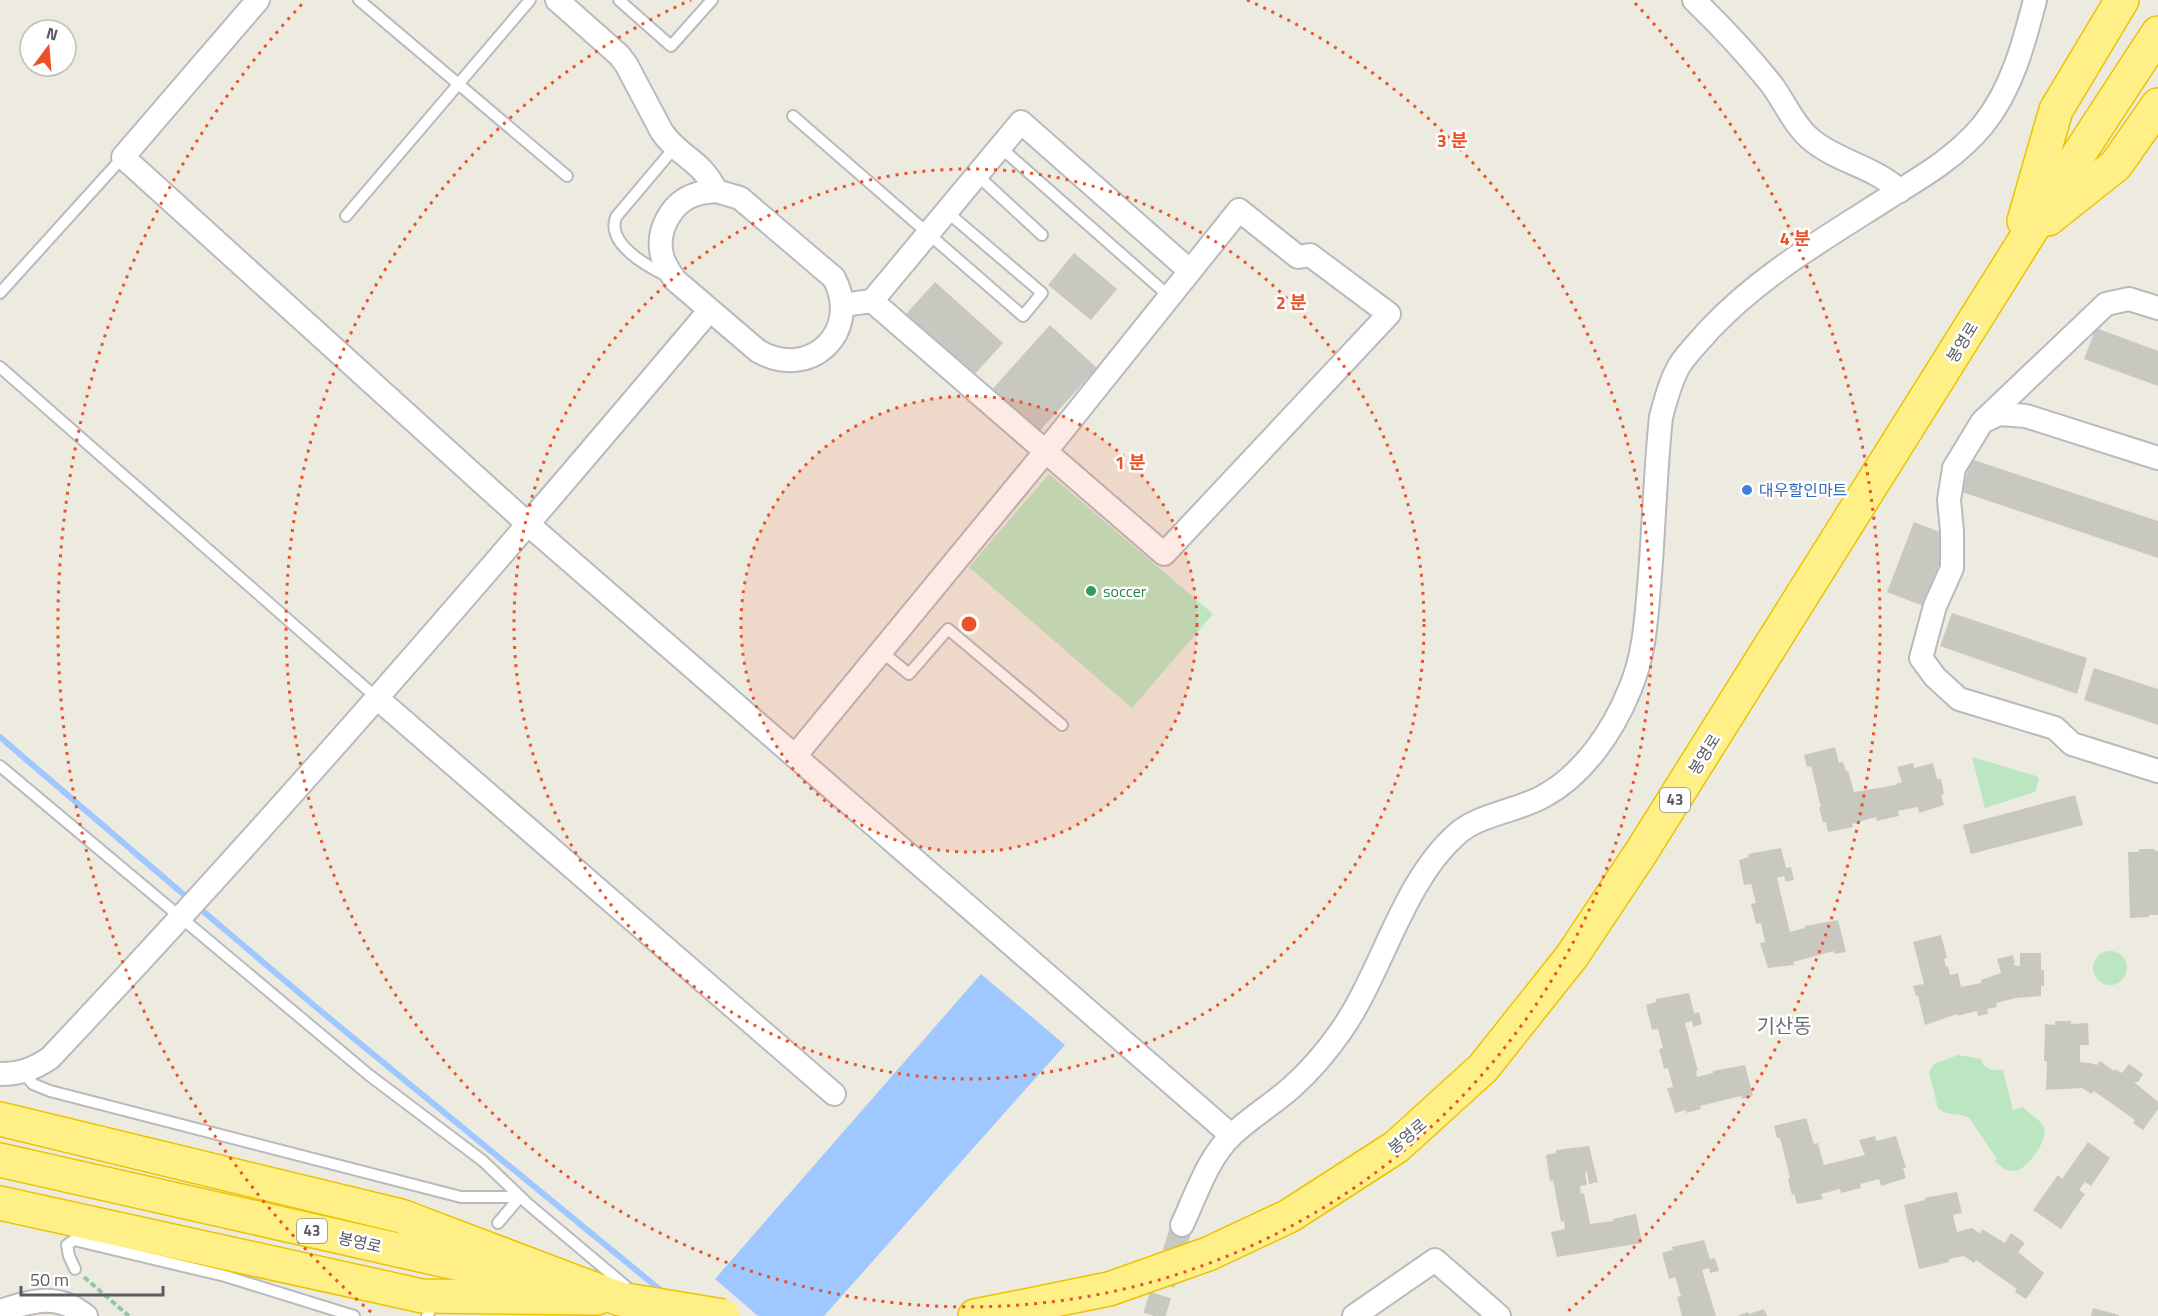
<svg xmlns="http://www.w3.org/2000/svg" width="2158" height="1316" font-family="'Titillium Web','Noto Sans KR',sans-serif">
<rect width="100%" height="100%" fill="#edebe0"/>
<g fill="#bce5c2">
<polygon points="1049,474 1213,614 1132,708 969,567"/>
<polygon points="1972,757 2036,776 2039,779 2035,792 1985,808"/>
<circle cx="2110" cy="968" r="17"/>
<path d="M1958,1055l23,4c4,12 11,11 22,11l10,40 10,-3c6,7 17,12 21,20 5,13 -17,43 -29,44 -9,1 -15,-5 -21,-11l3,-1 -28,-41c-10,-6 -22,-1 -31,-10l-9,-36 5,-8z"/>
</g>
<polygon fill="#9ec8ff" points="981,974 1065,1045 824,1316 758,1316 715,1279"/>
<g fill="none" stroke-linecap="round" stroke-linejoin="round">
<g stroke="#9ec8ff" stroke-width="6">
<polyline points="0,737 190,900"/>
<polyline points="198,907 323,1013 664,1293"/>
</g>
</g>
<g fill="#c9c8c0">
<polygon points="1074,253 1117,289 1091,320 1048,285"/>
<polygon points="935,282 1003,343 974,375 906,314"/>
<polygon points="1050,325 1097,368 1035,436 988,394"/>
<polygon points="2096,328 2158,351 2158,386 2084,359"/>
<polygon points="1971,459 2158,521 2158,558 1962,492"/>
<polygon points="1914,522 1950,536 1923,606 1887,592"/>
<polygon points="1952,613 2087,658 2077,694 1940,646"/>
<polygon points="2094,668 2158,689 2158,725 2084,700"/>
<polygon points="1835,747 1839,763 1843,762 1846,771 1848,771 1854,792 1896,785 1896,784 1902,782 1897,767 1913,763 1914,768 1933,763 1937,779 1941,779 1944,794 1941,795 1944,805 1919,813 1918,807 1898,811 1899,816 1877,821 1876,817 1852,824 1853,827 1828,832 1826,822 1823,823 1819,807 1821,807 1811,766 1807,767 1804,755"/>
<polygon points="2075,795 2083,825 1971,854 1963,825"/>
<polygon points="1781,848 1786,868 1791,867 1794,880 1786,882 1784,876 1777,878 1790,932 1805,928 1805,926 1838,920 1846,952 1834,954 1834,951 1793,962 1794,965 1768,968 1760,943 1765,942 1761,923 1756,924 1751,904 1756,903 1751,884 1744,885 1739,860 1749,857 1748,854"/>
<polygon points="2139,849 2155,849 2155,851 2158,851 2158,915 2149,915 2149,917 2130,918 2128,852 2139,852"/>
<polygon points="1941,935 1947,958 1944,959 1946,967 1948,966 1950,975 1958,973 1961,987 1981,983 1981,980 2001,973 1997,959 2013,955 2015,963 2013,965 2020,966 2020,953 2041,953 2041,970 2044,970 2044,986 2041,986 2041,996 2016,998 1996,1003 1997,1007 1987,1009 1988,1014 1978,1016 1977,1011 1957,1016 1957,1014 1925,1025 1918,996 1916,996 1913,986 1924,984 1913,942"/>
<polygon points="1689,993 1694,1013 1699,1012 1702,1024 1693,1027 1692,1021 1685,1023 1698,1071 1696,1071 1697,1077 1713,1073 1713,1071 1745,1065 1753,1096 1742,1099 1741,1096 1700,1106 1701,1109 1686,1113 1686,1110 1675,1113 1667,1088 1673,1087 1668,1068 1664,1069 1659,1049 1663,1048 1658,1029 1652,1030 1646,1005 1656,1002 1656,999"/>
<polygon points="2055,1021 2071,1021 2071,1024 2088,1023 2089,1045 2080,1045 2080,1062 2090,1063 2097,1065 2100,1061 2114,1071 2115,1069 2122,1073 2129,1064 2143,1074 2138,1082 2134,1082 2158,1102 2158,1109 2143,1130 2133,1123 2135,1120 2094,1091 2091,1094 2082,1088 2046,1090 2047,1061 2044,1061 2045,1024 2055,1025"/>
<polygon points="1806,1118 1814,1144 1818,1143 1824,1165 1865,1155 1859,1140 1875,1136 1876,1141 1896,1136 1906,1168 1903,1168 1906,1178 1881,1186 1879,1179 1860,1184 1861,1188 1841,1193 1840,1189 1821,1194 1823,1199 1797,1204 1794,1194 1792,1195 1788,1179 1790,1178 1780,1138 1777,1138 1774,1126"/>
<polygon points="2088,1142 2110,1158 2091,1186 2085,1182 2079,1190 2085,1194 2061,1229 2033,1210 2058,1175 2062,1179"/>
<polygon points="1589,1146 1598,1182 1589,1184 1587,1172 1585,1173 1587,1185 1580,1186 1581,1194 1584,1193 1590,1224 1614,1221 1613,1219 1636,1214 1642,1243 1557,1257 1551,1232 1565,1229 1564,1221 1561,1222 1553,1180 1550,1181 1546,1155 1556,1153 1556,1150"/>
<polygon points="1957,1192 1962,1213 1953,1215 1957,1232 1972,1228 1980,1234 1982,1229 2005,1243 2011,1233 2025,1243 2018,1252 2044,1273 2026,1299 2015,1292 2017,1289 1976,1260 1974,1263 1964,1256 1949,1259 1949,1262 1919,1269 1904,1205 1925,1200 1924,1198"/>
<polygon points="1704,1240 1710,1259 1715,1258 1719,1271 1710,1273 1709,1268 1702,1270 1716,1316 1682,1316 1677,1297 1681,1296 1675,1277 1669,1279 1662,1253 1673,1250 1672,1247"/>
<polygon points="2093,1308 2119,1315 2119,1316 2091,1316"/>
<polygon points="1764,1309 1767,1316 1737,1316 1748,1312 1749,1314"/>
</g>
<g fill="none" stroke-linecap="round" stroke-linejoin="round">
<polyline stroke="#c8c7c0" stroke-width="22" stroke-dasharray="22 11" stroke-linecap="butt" points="1154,1316 1182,1225"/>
<defs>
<g id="lane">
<polyline points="359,0 567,176"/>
<polyline points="619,0 671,46 712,0"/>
<polyline points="793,116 1023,316 1042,293 946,211"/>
<polyline points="1000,147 1170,297"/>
<polyline points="977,175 1042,235"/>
<polyline points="346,216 530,0"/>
<path d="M667,276c-20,-10 -61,-32 -51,-59l59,-70"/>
<polyline points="0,293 123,157"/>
<polyline points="0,367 377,698"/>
<polyline points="882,652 909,674 948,629 1062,725"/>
<polyline points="0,766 369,1075 483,1161 528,1204 629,1289"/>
<polyline points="23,1072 33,1084 50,1091 461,1197 520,1197"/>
<polyline points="498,1223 520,1197"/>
<polyline points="75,1269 69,1256 67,1245 74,1240 225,1276 354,1316"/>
<polyline points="427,1316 429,1313"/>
</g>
<g id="street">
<polyline points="258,0 123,157 529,525 1231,1135"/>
<path d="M557,0l62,55 7,9 36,68c18,26 39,27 54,59"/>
<path d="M1694,0c28,27 54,55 78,85 13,18 23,42 41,56 26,21 62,26 87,50"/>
<path d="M716,191l24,7 94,80c28,54 -24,103 -76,73l-83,-71c-5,-8 -11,-15 -13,-25 -6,-25 10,-54 35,-61 6,-2 13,-2 19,-3z"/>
<polyline points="872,301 1021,122 1190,271"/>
<polyline points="1983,421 2106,304 2129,299 2158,308"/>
<polyline points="2158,458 2026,416 1999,414 1982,422 1954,468 1949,500 1952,531 1952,568 1935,606 1921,658 1935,677 1959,699 2055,728 2072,744 2158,771"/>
<polyline points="377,698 834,1094"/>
<polyline points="795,756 1046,451 1239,210 1298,257 1310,255 1389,314 1164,554 872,301 843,305"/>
<path d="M0,1074c20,0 34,-5 50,-16 228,-242 445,-493 659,-747"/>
<path d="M1182,1225c14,-30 26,-68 51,-91 18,-17 40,-30 59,-47 18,-16 35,-36 49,-56 41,-59 62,-150 116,-197 22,-20 61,-23 87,-38 40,-22 69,-65 86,-107 14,-33 16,-67 19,-102 5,-57 6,-114 12,-170 5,-18 9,-35 18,-51 8,-13 20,-24 29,-35 53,-57 121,-95 186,-137 33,-20 64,-39 89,-69 29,-36 41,-82 52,-125"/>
<path d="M0,1311c32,-10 57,-19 86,5"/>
<polyline points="1354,1316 1435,1260 1499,1316"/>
</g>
<g id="highway">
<polyline points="2048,219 2116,165 2158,105"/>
<polyline points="2024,221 2056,110 2122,0"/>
<polyline points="0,1119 401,1216 620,1299"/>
<polyline points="0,1160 513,1276"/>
<polyline points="0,1203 422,1296 597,1298"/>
<polyline points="975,1316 1109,1289 1208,1254 1289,1216 1396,1147 1483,1068 1572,956 1640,854 2077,157 2158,33"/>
</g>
</defs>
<use href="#lane" stroke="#b8bac0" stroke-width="14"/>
<use href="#street" stroke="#b8bac0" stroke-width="26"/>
<use href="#highway" stroke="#edc300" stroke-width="36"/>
<polyline stroke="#95c6a9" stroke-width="4" stroke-dasharray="6 3" stroke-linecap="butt" points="84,1277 129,1316"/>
<use href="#lane" stroke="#fff" stroke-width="10"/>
<use href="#street" stroke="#fff" stroke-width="22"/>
<use href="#highway" stroke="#fef086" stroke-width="33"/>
<defs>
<polyline id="highway-bridge" points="626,1300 723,1316"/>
</defs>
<use href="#highway-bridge" stroke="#edc300" stroke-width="36" stroke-linecap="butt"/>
<use href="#highway-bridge" stroke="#fef086" stroke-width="33"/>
</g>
<circle cx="969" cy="624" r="228" fill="#eb5228" fill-opacity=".12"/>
<g fill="none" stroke="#eb5228" stroke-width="3" stroke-dasharray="3 6">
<circle cx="969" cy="624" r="228"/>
<circle cx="969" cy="624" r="455"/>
<path d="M1247 0A683 683 0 1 1 691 0"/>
<path d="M371 1312A911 911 0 0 1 303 3M1635 3A911 911 0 0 1 1567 1312"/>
</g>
<circle fill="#3f7fe0" stroke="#fff" stroke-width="2" cx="1747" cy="490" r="6"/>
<circle fill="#2e9e5b" stroke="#fff" stroke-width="2" cx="1091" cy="591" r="6"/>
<g text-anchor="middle" stroke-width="5" stroke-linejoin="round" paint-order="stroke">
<g fill="#fff" stroke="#8b8d91" stroke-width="1.5">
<rect x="1660" y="788" width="30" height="24" rx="4.5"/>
<rect x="297" y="1219" width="30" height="24" rx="4.5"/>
</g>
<g font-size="15" font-weight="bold" fill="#595c62">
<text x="1675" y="805">43</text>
<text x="312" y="1236">43</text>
</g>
<g font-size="16" fill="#595c62" stroke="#fff">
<text transform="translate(1962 342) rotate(-58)" y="6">봉영로</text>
<text transform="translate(1704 754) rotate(-58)" y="6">봉영로</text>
<text transform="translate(1407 1136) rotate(-40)" y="6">봉영로</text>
<text transform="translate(360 1242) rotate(13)" y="6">봉영로</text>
</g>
<g font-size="16" fill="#366cbe" stroke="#fff" text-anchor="start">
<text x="1759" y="496">대우할인마트</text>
</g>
<g font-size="16" fill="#27864d" stroke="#fff" text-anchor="start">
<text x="1103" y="597">soccer</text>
</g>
<g font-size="20" fill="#6a6e74" stroke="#fff">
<text x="1784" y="1033">기산동</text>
</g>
</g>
<circle cx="969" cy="624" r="9" fill="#eb5228" stroke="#fff" stroke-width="3"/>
<g font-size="18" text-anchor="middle" font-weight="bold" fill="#eb5228" stroke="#fff" stroke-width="5" stroke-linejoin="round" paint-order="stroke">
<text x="1452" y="147">3 분</text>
<text x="1795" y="245">4 분</text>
<text x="1291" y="309">2 분</text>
<text x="1130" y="469">1 분</text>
</g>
<g transform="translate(48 48) rotate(16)"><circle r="28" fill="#ffffff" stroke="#bdbec0" stroke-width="1.5"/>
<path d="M0-4.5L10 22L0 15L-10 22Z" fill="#eb5228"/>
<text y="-9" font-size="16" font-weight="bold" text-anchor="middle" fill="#595c62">N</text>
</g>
<path d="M21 1286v9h142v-9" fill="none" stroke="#595c62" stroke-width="3"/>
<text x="30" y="1286" font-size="18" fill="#595c62" stroke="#ffffff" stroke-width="4.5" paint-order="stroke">50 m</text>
</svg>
